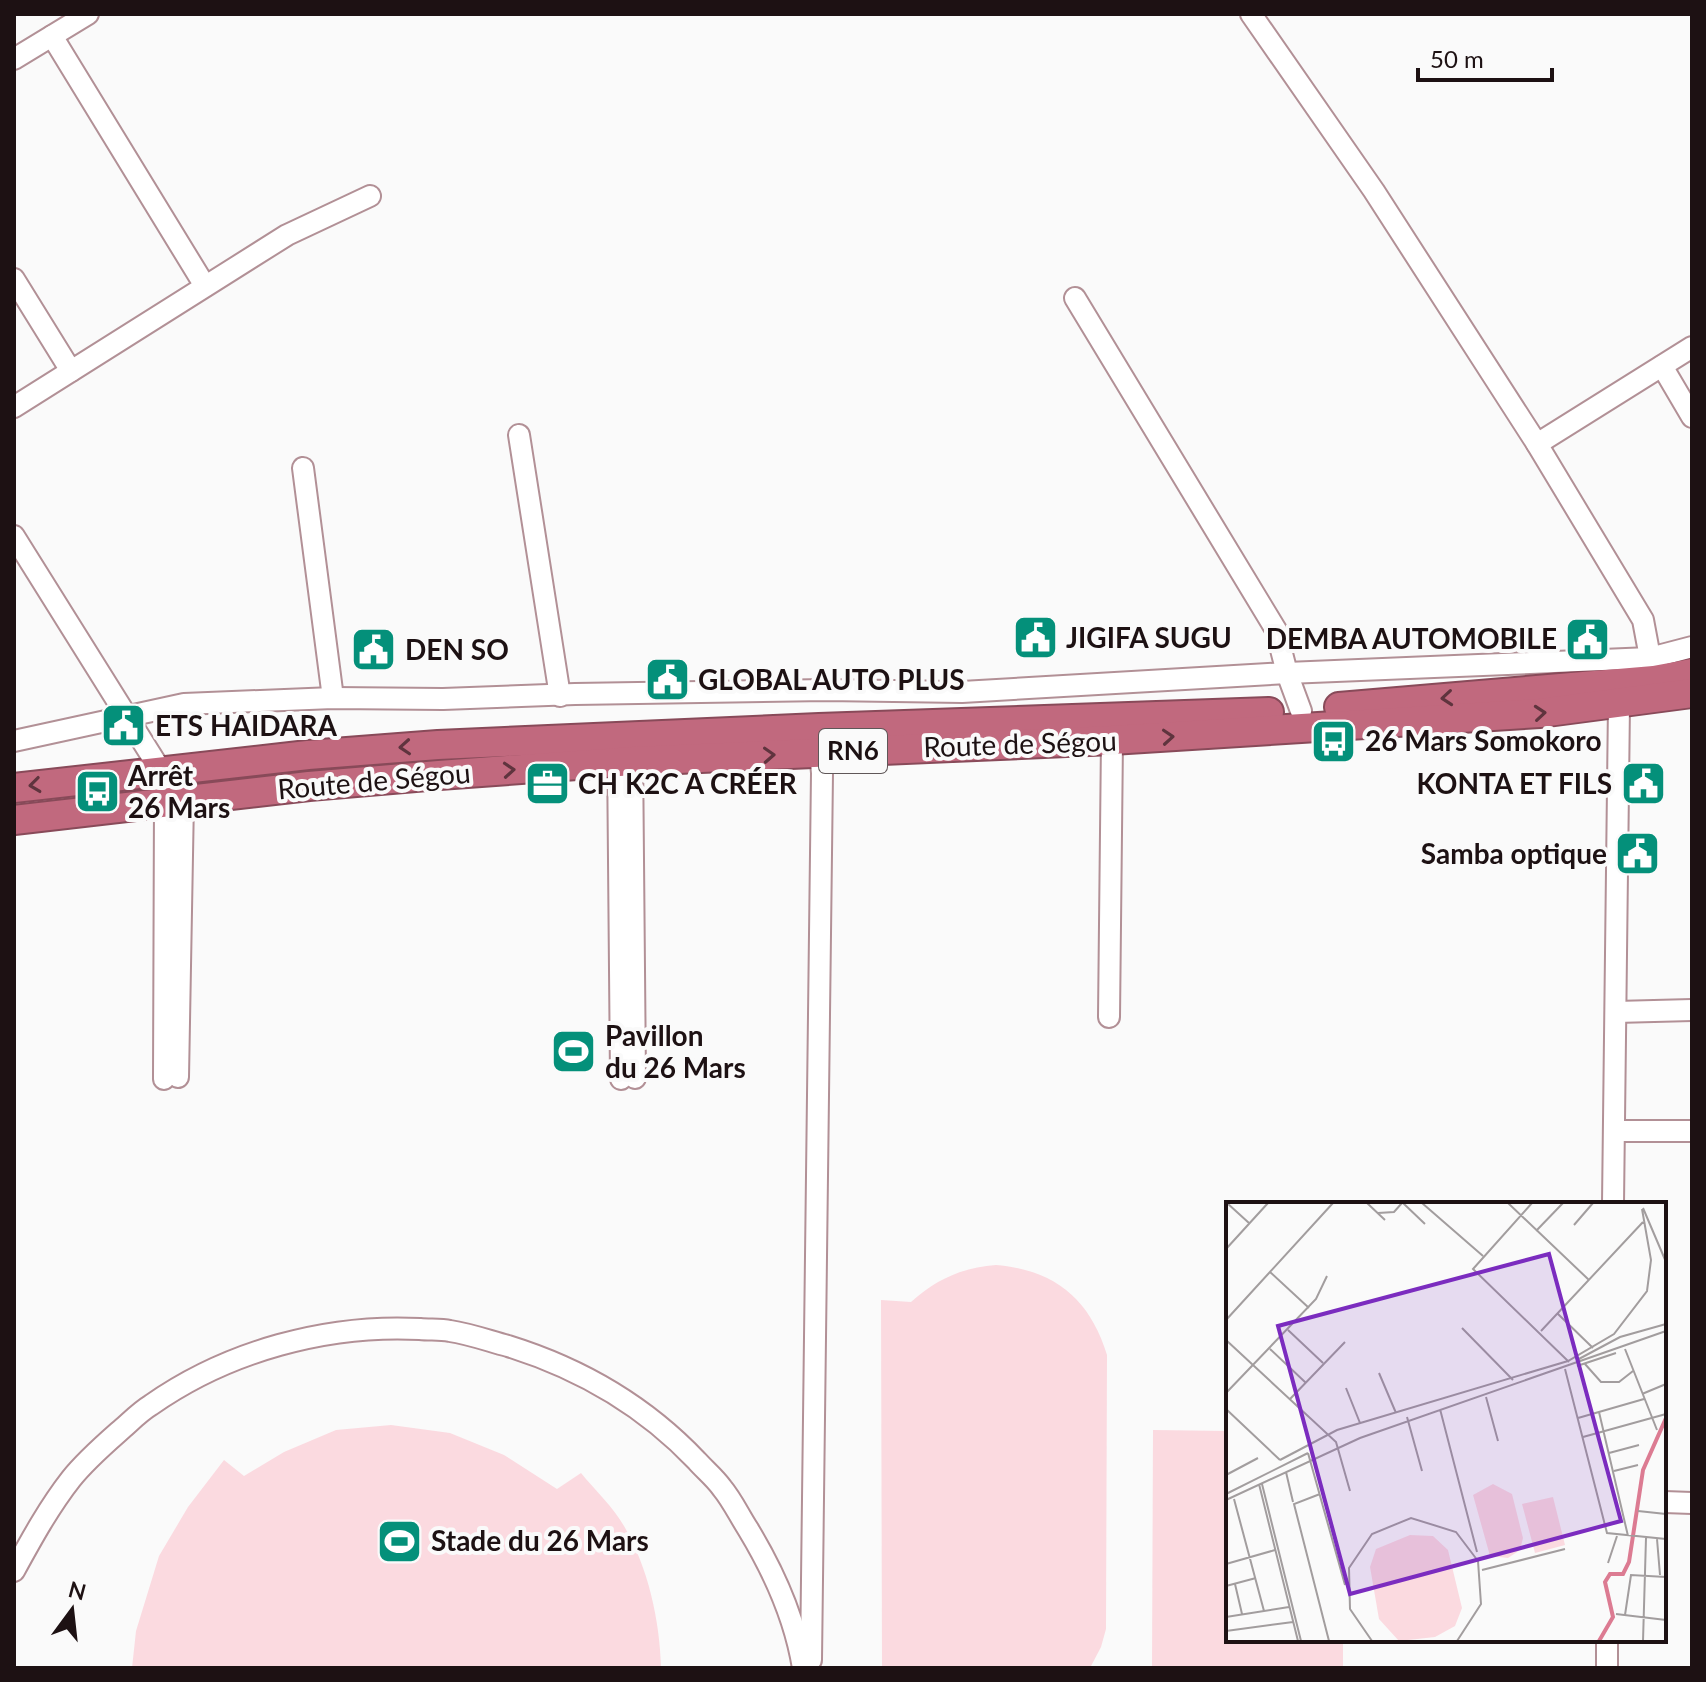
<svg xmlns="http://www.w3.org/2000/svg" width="1706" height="1682" font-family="Lato,sans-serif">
<rect width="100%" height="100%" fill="#fafafa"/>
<g fill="#fbdae0">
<path d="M996,1265c59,5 94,34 111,90l-1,274 -5,18 -11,21h-208l-1,-368 30,2c26,-23 50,-34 85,-37z"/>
<path d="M391,1425l59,8 54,22 53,34 24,-16c14,17 32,34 43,53 24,41 36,95 37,142h-529l4,-37 23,-75 29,-49 36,-47 20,16 40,-24 52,-22z"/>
<polygon points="1153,1430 1228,1431 1228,1640 1343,1640 1343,1668 1152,1668"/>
</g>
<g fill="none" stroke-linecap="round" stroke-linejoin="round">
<defs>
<g id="minor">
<polyline points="1251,14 1374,191 1537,444 1643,620 1652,668"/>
<polyline points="52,36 205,286"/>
<polyline points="14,59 88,14"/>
<polyline points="14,279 71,371"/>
<polyline points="1075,298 1276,630 1287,673 1301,711"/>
<polyline points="1662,366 1692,417"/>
<polyline points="14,407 287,235 370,196"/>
<polyline points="519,435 560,696"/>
<polyline points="1537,444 1692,347"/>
<polyline points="303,468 333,698"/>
<polyline points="14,536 161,771 165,801 164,1079"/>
<polyline points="14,741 184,704 333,698 443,699 575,694 826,690 962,692 1287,673 1650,658 1692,647"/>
<polyline points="632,750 635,1078"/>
<polyline points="618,751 621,1079"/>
<polyline points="1616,1012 1692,1010"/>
<polyline points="1109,1017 1112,740"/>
<polyline points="178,1077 183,800 180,770"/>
<polyline points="1614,1131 1692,1131"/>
<polyline points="1613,1204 1619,704"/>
<polyline points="1664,1502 1692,1503"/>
<path d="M14,1571c17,-31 35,-64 57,-92 15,-19 35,-36 52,-51 9,-8 18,-17 28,-23 77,-54 176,-81 269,-76 10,1 20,0 30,2 20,3 39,10 58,15 74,23 136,59 189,115 8,9 18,17 25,27 10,12 17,27 26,41 26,43 47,89 55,139"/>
<polyline points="811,1660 822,773 819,740"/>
<polyline points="1607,1668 1607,1640"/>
</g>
<g id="highway">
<polyline points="1339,707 1654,680 1692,673"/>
<polyline points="14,788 308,755 438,745 819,728 1269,712"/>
<polyline points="14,820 309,786 439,775 633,761 1112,740 1540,713 1692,693"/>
</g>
</defs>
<use href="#minor" stroke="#b29096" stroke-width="24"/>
<use href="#highway" stroke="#884a59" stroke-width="32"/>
<use href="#minor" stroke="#fff" stroke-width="20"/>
<use href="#highway" stroke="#c1697e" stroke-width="28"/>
</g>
<defs><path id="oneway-chevron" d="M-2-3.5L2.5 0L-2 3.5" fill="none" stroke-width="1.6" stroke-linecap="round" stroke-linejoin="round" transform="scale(2)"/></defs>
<g stroke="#5f343e">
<use href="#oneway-chevron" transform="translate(1447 698) rotate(175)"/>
<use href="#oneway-chevron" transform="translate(1540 713) rotate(-5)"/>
<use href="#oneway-chevron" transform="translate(1168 737) rotate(-4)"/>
<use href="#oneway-chevron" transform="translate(405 747) rotate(176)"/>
<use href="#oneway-chevron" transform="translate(769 755) rotate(-3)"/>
<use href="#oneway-chevron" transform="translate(509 770) rotate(-4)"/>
<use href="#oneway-chevron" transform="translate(35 785) rotate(173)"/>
</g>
<defs>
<symbol id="civic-square" viewBox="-11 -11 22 22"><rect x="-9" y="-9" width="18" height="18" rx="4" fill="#04907a" stroke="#fafafa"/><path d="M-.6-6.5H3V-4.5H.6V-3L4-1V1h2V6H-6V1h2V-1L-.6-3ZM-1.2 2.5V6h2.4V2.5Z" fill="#fff"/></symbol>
<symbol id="bus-square" viewBox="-11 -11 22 22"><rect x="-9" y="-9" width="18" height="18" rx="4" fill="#04907a" stroke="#fafafa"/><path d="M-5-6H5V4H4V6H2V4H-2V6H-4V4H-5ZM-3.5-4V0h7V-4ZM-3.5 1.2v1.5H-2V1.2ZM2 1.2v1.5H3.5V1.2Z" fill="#fff"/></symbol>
<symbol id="office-square" viewBox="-11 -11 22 22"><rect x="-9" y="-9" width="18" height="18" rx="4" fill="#04907a" stroke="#fafafa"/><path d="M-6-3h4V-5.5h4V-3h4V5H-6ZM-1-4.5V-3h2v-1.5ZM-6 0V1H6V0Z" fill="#fff"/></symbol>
<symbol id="stadium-square" viewBox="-11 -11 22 22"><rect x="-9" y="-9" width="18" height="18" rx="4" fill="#04907a" stroke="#fafafa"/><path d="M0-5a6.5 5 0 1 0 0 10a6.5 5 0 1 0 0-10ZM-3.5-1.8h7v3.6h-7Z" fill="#fff"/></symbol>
</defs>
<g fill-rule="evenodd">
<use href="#civic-square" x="1010" y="612" width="51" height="51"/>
<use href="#civic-square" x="1562" y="614" width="51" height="51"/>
<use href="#civic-square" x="348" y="624" width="51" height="51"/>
<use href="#civic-square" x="642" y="654" width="51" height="51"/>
<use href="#civic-square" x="98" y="700" width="51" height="51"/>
<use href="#bus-square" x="1308" y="716" width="51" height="51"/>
<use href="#office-square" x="522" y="758" width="51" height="51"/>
<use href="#civic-square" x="1618" y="758" width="51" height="51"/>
<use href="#bus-square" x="72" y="766" width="51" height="51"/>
<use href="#civic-square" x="1612" y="828" width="51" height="51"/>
<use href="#stadium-square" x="548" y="1026" width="51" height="51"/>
<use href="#stadium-square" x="374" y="1516" width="51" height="51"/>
</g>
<g text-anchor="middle" stroke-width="8" stroke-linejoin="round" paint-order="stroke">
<rect fill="#fafafa" stroke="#5f5758" stroke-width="2" x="819" y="729" width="68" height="44" rx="6"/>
<g font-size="26" font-weight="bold" fill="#1d1113">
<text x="853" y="760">RN6</text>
</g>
<g font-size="28" font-weight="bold" fill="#1d1113" stroke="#fafafa" text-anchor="start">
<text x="1066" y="648">JIGIFA SUGU</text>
<text x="1557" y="649" text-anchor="end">DEMBA AUTOMOBILE</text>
<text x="405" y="660">DEN SO</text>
<text x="698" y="690">GLOBAL AUTO PLUS</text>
<text x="155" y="736">ETS HAIDARA</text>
<text x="1365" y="751">26 Mars Somokoro</text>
<text x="128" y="786">Arrêt<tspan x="128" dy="32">26 Mars</tspan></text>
<text x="578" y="794">CH K2C A CRÉER</text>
<text x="1612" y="794" text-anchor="end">KONTA ET FILS</text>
<text x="1607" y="864" text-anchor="end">Samba optique</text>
<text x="605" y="1046">Pavillon<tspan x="605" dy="32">du 26 Mars</tspan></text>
<text x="431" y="1551">Stade du 26 Mars</text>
</g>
<g font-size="28" fill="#1d1113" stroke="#fafafa">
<text transform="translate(1020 744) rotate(-2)" y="10">Route de Ségou</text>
<text transform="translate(374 781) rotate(-5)" y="10">Route de Ségou</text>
</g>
</g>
<g transform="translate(1226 1202)">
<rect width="440" height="440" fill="#fafafa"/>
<path d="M267,282l19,10 11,44 -3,12 -12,8 -18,-2 -17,-61zM327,295l12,48 -30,8 -13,-49zM184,333l23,1 15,14 14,58 -7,18 -20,11 -36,4 -20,-22 -9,-52 6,-18z" fill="#fbdae0"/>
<path fill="none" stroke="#dc7b92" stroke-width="4" d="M373,439l14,-24 -8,-35 5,-8h13l6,-12 14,-92 23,-52"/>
<path fill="none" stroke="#a29d9e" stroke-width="2" d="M1,1l22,20M141,1l18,17M177,1l22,21M196,1l61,53M282,1l81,77M306,1l-59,66 96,93M417,6l23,54M152,11l16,-1 8,-9M348,23l19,-22M310,29l27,-28M0,47l42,-46M44,70l39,36M332,112l35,34M0,118l107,-117M236,126l51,52M62,128l35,33M315,129l102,-109M0,138l110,102 14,49M44,147l35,33M399,147l32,81M351,158l43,-23 46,-13M359,162l16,18h18l14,-11M351,164l39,-13M339,167l42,164 59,6M153,171l17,40M120,186l14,35M0,191l90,-94 11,-23M416,192l24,-10M260,195l12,44M64,197l55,-57M0,207l54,51M214,207l37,143M373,210l29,124M181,215l15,54M352,216l66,-19M357,235l83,-23M82,251l37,132M383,251l30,-8M54,258l57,-30 231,-69 46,-27 33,-43 4,-31 -9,-51M388,269l24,-6M60,270l7,30M0,273l32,-17M33,282l39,157M36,282l39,157M0,292l82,-41M94,292l-26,10 35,137M8,297l30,112M0,298l134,-62 306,-107M412,309l28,3M431,337l3,36M382,361l9,-27M0,362l49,-14M256,368l83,-21M9,382l7,30M0,384l30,-8M390,412l50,6M399,413l6,-40 35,2M0,415l63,-10M0,429l67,-9M146,439l-22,-32 -1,-41 23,-34 39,-16 45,14 22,29 3,43 -24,37M417,439l3,-103"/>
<path fill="#7b2cbf" fill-opacity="0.15" stroke="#7b2cbf" stroke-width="4" d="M323,52l72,267 -271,73 -72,-268z"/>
<rect width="440" height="440" fill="none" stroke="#1d1113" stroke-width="4"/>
</g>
<rect width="1706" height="1682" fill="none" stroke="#1d1113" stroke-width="32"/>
<g transform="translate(72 1610) rotate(15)" stroke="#fafafa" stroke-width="6" paint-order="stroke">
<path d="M0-6L14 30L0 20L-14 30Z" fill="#1d1113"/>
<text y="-12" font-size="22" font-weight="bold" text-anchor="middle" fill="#1d1113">N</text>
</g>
<path d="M1418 68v12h134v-12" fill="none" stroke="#1d1113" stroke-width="4"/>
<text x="1430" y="68" font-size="24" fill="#1d1113" stroke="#fafafa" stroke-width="6" paint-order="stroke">50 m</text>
</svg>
